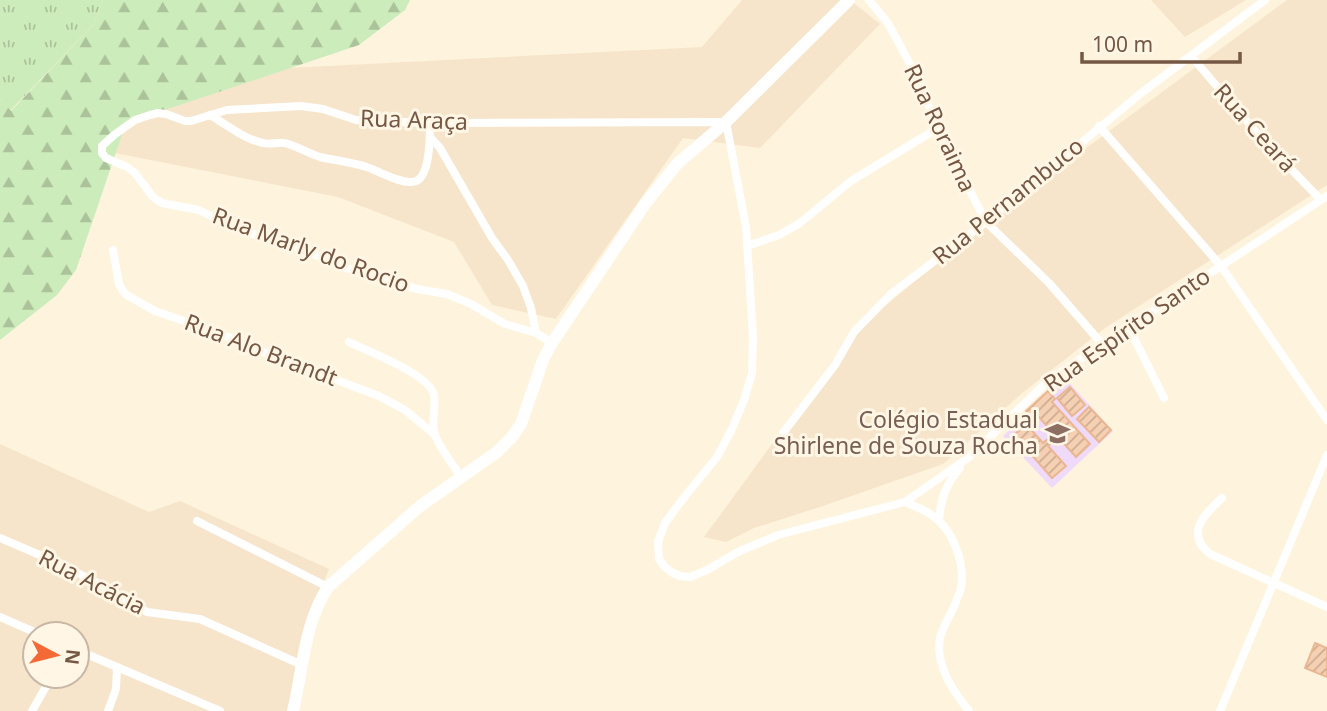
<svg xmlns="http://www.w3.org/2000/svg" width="1327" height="711" font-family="'Noto Sans',sans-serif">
<defs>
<pattern id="grass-tufts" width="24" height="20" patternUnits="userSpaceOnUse" patternTransform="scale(1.75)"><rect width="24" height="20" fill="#cdecbb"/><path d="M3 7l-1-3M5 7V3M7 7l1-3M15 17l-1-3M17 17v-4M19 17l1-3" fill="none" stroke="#abc29a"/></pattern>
<pattern id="forest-firs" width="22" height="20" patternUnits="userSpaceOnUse" patternTransform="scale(1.75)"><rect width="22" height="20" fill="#cdecbb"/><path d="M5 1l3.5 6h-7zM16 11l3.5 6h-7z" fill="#abc29a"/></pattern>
<pattern id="building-hatch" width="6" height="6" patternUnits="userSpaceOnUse" patternTransform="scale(1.75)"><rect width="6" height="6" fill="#f6d0b2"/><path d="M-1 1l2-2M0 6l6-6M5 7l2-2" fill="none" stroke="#ccac92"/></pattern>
</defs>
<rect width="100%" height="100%" fill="#fef3dd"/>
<g fill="#f6e5cb" fill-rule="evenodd">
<polygon points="742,0 850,0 880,24 760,148 683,138 556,319 492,305 454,242 338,197 79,146 170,74 702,47"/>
<polygon points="1151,0 1246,0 1185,37"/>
<polygon points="1287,0 1327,0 1327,185 1105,328 1021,394 943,464 823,506 754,528 726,542 704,537 854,332 986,222"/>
<path d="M0,444l149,68 31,-11 149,68 -30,79 -11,63h-288zM35,634h42v42h-42z"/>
</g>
<polygon fill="#f0dafa" points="1065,378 1113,431 1052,488 1003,436"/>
<polygon fill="url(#grass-tufts)" points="0,0 103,0 93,25 10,111 0,99"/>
<polygon fill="url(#forest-firs)" points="103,0 410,0 405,10 359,45 126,123 76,270 57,295 0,340 0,99 11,111 93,25"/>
<g fill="url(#building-hatch)" stroke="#eab792" stroke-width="2">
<polygon points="1070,387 1085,405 1072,416 1057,398"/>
<polygon points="1048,391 1055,399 1052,402 1090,444 1076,457 1058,437 1048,446 1066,466 1052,478 1014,435 1026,424 1043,443 1054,434 1039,417 1035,421 1026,411"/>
<polygon points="1089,407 1111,430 1099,442 1077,419"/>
<polygon points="1315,643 1327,648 1327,677 1305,668"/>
</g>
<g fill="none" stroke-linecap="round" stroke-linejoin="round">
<g stroke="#fff" stroke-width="8">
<polyline points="869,0 887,22 899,43 915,74 938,128 986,222 1049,283 1103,345"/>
<polyline points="1191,56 1262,139 1321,200"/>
<path d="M210,115c17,10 34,24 53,28 7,2 14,-1 21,0 9,1 25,11 36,14 18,4 35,5 52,12 11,5 36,18 46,11 12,-8 12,-44 12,-57"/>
<polyline points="1099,126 1221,266 1327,420"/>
<polyline points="430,137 440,148 492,238 508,260 523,286 531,308 536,333"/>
<polyline points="747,246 779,235 800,223 851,181 938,128"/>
<polyline points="113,250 119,284 125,294 155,311 216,332 273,356 379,396 405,410 434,434"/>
<polyline points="1129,328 1164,398"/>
<path d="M349,342c19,9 76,31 84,50 5,14 -3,30 2,43 4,12 19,31 26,42"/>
<path d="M552,343l-16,-10 -31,-9 -34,-20 -24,-10 -30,-5 -68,-20 -50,-21 -62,-19 -38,-19 -37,-7 -9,-6 -18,-24 -8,-6 -21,-9 -4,-5v-7l12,-11 21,-15 15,-5 8,-2 8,1 19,7h6l36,-11 74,-4 22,3 33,11 16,1 58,2 296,-1 20,105 7,109 -1,37 -8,27 -13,31 -14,26 -35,43 -17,23 -7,19 1,17 6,8 6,5 9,4 10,1 17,-7 31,-18 40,-17 127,-33c12,5 23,9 33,18 15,13 24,39 24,58 0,7 -2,15 -5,21 -3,11 -16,30 -17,39 -5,27 13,53 29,73"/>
<polyline points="783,433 835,365 854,332 891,294 986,222 1140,94 1265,0"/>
<path d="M1222,498c-17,16 -38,35 -12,56l117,53"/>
<polyline points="905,502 968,458 1050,379 1327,196"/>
<path d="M939,520c2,-22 6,-34 21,-52"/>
<polyline points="197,521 328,587"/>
<polyline points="0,538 49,559 96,582 147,612 200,619 302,665"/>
<polyline points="0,617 39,634"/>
<polyline points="77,650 220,711"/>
<polyline points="32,711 52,676"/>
<polyline points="108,711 116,689 117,667"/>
<polyline points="1220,711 1327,455"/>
</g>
<path stroke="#fff" stroke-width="12" d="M293,711c10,-41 11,-88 35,-124l91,-80 78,-55 15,-15 9,-13 22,-64 9,-17 93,-139 32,-40 49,-42 123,-122"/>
</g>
<defs>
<symbol id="school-bare" viewBox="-9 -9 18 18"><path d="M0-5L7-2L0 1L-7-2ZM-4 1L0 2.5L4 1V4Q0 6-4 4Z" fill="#8d6e63" stroke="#fff6e5" stroke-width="2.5" paint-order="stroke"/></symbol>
</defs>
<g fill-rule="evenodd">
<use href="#school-bare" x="1040" y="416" width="35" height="35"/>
</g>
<g text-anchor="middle" stroke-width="6" stroke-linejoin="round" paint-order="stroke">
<g font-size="23" fill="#755844" stroke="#fff6e5">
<text transform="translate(414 120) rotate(2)" y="8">Rua Araça</text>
<text transform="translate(940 128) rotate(65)" y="8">Rua Roraima</text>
<text transform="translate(1255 128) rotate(48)" y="8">Rua Ceará</text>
<text transform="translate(1008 201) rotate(-39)" y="8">Rua Pernambuco</text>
<text transform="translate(311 250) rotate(20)" y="8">Rua Marly do Rocio</text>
<text transform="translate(1127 330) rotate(-35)" y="8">Rua Espírito Santo</text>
<text transform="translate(261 350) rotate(21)" y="8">Rua Alo Brandt</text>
<text transform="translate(92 582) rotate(27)" y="8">Rua Acácia</text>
</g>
<g font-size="23" fill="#785e54" stroke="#fff6e5" text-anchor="end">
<text x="1038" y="428">Colégio Estadual<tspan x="1038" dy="26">Shirlene de Souza Rocha</tspan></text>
</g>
</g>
<g transform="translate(56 655) rotate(97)"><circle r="33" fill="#fff6e5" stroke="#c8b7a5" stroke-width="2"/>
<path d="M0-5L12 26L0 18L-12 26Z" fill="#f36a37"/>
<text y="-10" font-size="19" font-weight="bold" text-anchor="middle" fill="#755844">N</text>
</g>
<path d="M1082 52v10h158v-10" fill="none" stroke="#755844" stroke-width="3.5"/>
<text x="1092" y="52" font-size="21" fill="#755844" stroke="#fff6e5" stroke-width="5" paint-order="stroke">100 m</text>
</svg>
